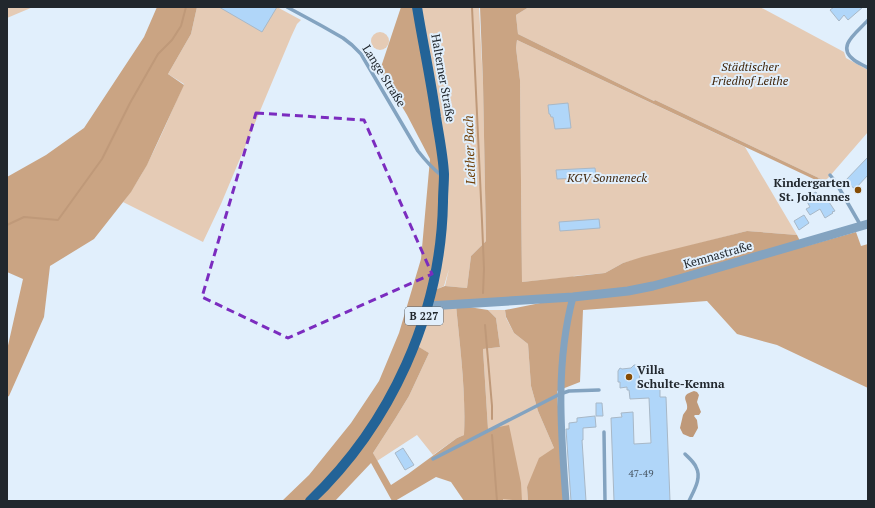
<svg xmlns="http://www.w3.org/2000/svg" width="875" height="508" font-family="'PT Serif',serif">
<rect width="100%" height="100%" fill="#e1effc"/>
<g fill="#e5cbb5">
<polygon points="7,7 33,7 7,18"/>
<path d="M197,7h80l24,13 -4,4 -6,13 -70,167 -18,38 -80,-40c26,-33 43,-79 61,-118l-16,-10 23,-40z"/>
<polygon points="418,7 479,7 483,83 486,241 471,256 467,288 445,286 449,269 444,286 433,291 440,258"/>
<polygon points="529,7 760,7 844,52 846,58 868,70 868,132 829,177 826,180 823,180 655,100 654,101 518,34 516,15"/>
<circle cx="380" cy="41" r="9"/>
<polygon points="517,40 745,147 797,235 747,231 623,263 605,273 574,276 573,277 522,282 520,80 516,48"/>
<path d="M456,305c4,43 10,86 8,130l-7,3 -24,17 -16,-20 -40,26 -4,-8 22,-34 14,-23 20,-43 -14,-8 14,-38z"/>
<polygon points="488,310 505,310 506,318 514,333 528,344 531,386 538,411 554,448 527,487 528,501 503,501 502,499 488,429 483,349 500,347 496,318"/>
</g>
<g fill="#caa483">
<polygon points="157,7 197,7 191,34 168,74 184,85 147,165 131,192 94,239 50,266 44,317 9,396 7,397 7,350 23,279 7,272 7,177 46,155 84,128 144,37"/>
<path d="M401,7h14l27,148 -5,103 -23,86 15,9 -20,43 -14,23 -22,34 18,32 17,-11 49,-36 7,-3c2,-44 -4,-87 -8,-130l32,5 8,8 4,29 -17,2 5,80 21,-4 12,58 1,18 -19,-2v2h-39l-13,-19 -15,-5 -41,24h-3l-21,-38 -36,38h-53l27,-26 42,-52 28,-42 20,-48 22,-74 9,-100 -23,-44 -27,-45z"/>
<polygon points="480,7 529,7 516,15 518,34 654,101 655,100 823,180 822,183 517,40 516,48 520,80 522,282 605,273 623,263 642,257 747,231 797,235 803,247 856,232 861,246 868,244 868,388 777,345 737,334 707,301 583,310 580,382 557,391 564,501 528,501 527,487 539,458 554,448 538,411 531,386 528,344 514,333 506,317 505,310 565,298 429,306 432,291 445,286 467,288 471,256 486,241 483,83"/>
</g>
<path fill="#bf9979" d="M694,391l3,1 2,3 -2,7 4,10 -2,3h-4l-1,1 3,4 1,8 -5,9h-3l-7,-3 -3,-6c1,-4 2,-9 3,-13 1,-2 3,-4 4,-6 2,-8 -9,-13 7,-18z"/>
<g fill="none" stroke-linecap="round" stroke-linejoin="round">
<g stroke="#bf9979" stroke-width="2">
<polyline points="472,7 482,221 484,269 483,293"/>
<polyline points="7,225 24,217 58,220 102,159 130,103 158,54 172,40 181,26 186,7"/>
<polyline points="485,325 492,406 492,419"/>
<polyline points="492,435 497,501"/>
</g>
</g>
<g fill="#b0d6f9" stroke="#a8b8c7">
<polygon points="219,7 277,7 262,32"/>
<polygon points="834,7 863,7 848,20 844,15 839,21 830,10"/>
<polygon points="568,103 571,128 555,129 553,117 551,117 550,114 549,114 548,105"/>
<polygon points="868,157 868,175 855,189 845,181"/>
<polygon points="595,168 596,177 557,179 556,170"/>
<polygon points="816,192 822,202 827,199 835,211 832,212 833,213 825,218 820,209 810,215 806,209 810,207 805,198"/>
<polygon points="804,215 809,223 799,230 794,221"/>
<polygon points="599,219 600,228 560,231 559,222"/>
<polygon points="634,365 639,365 640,386 660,385 660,397 666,397 670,501 614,501 611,418 622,417 621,413 633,412 634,444 651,443 649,398 630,399 629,390 627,390 627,387 620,388 620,382 618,382 618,371 620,368 622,369 631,368"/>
<polygon points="596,403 602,403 603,416 596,416"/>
<polygon points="595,416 596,427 583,428 583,440 582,440 586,501 571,501 566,429 569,429 569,423 577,422 577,418"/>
<polygon points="403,448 414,465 405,470 395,453"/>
</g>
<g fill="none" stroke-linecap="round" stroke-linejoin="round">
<g stroke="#83a3c0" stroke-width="3.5">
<path d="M287,7l35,19 21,12 9,7 9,9 57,97c7,9 14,17 23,24"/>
<path d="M868,20c-10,12 -33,26 -14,40 4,3 9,5 14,8"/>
<polyline points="830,175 835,181 861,226"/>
<polyline points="604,432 605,501"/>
<path d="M685,454c4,4 9,8 11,13 6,11 -2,23 -7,34"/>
<polyline points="433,459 560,394 569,391 599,390"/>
</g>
<path stroke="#83a3c0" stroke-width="7" d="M566,501c-5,-68 -11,-137 7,-204"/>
<polyline stroke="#83a3c0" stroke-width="9" points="428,306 573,297 628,291 653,286 679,279 868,224"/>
<path stroke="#236397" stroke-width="10" d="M310,501c81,-77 131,-187 133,-299 0,-9 1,-19 1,-28 -1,-19 -5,-38 -8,-57 -5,-37 -13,-73 -19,-110"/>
</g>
<path fill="none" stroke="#7b2cbf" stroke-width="3" stroke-dasharray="8 5" stroke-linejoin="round" d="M256,113l108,7 68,154 -144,64 -86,-41z"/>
<g fill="#864c04" stroke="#e1effc" stroke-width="1.5">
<circle cx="858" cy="190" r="4"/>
<circle cx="629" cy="377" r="4"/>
</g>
<g text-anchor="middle" stroke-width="4" stroke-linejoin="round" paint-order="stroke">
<g font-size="10" fill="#455360">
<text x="641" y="477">47-49</text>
</g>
<rect fill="#e1effc" stroke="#5b636b" stroke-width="1" x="405" y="307" width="38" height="18" rx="3"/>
<g font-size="11" font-weight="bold" fill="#21272d">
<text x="424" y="320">B 227</text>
</g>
<g font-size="12" font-style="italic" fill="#40250a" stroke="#e1effc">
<text x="750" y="71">Städtischer<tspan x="750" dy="14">Friedhof Leithe</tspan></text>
<text x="607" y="182">KGV Sonneneck</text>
</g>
<g font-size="12" fill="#21272d" stroke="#e1effc">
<text transform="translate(384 76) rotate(58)" y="4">Lange Straße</text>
<text transform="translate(443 78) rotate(80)" y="4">Halterner Straße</text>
<text transform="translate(718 255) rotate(-16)" y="4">Kemnastraße</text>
</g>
<g font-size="12" font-weight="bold" fill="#21272d" stroke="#e1effc" text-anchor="end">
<text x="850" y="187">Kindergarten<tspan x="850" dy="14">St. Johannes</tspan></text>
<text x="637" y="374" text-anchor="start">Villa<tspan x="637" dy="14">Schulte-Kemna</tspan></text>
</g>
<g font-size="13" font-style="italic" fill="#6f3e04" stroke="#e1effc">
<text transform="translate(469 150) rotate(-92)" y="5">Leither Bach</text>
</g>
</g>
<rect width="875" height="508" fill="none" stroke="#21272d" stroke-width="16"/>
</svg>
